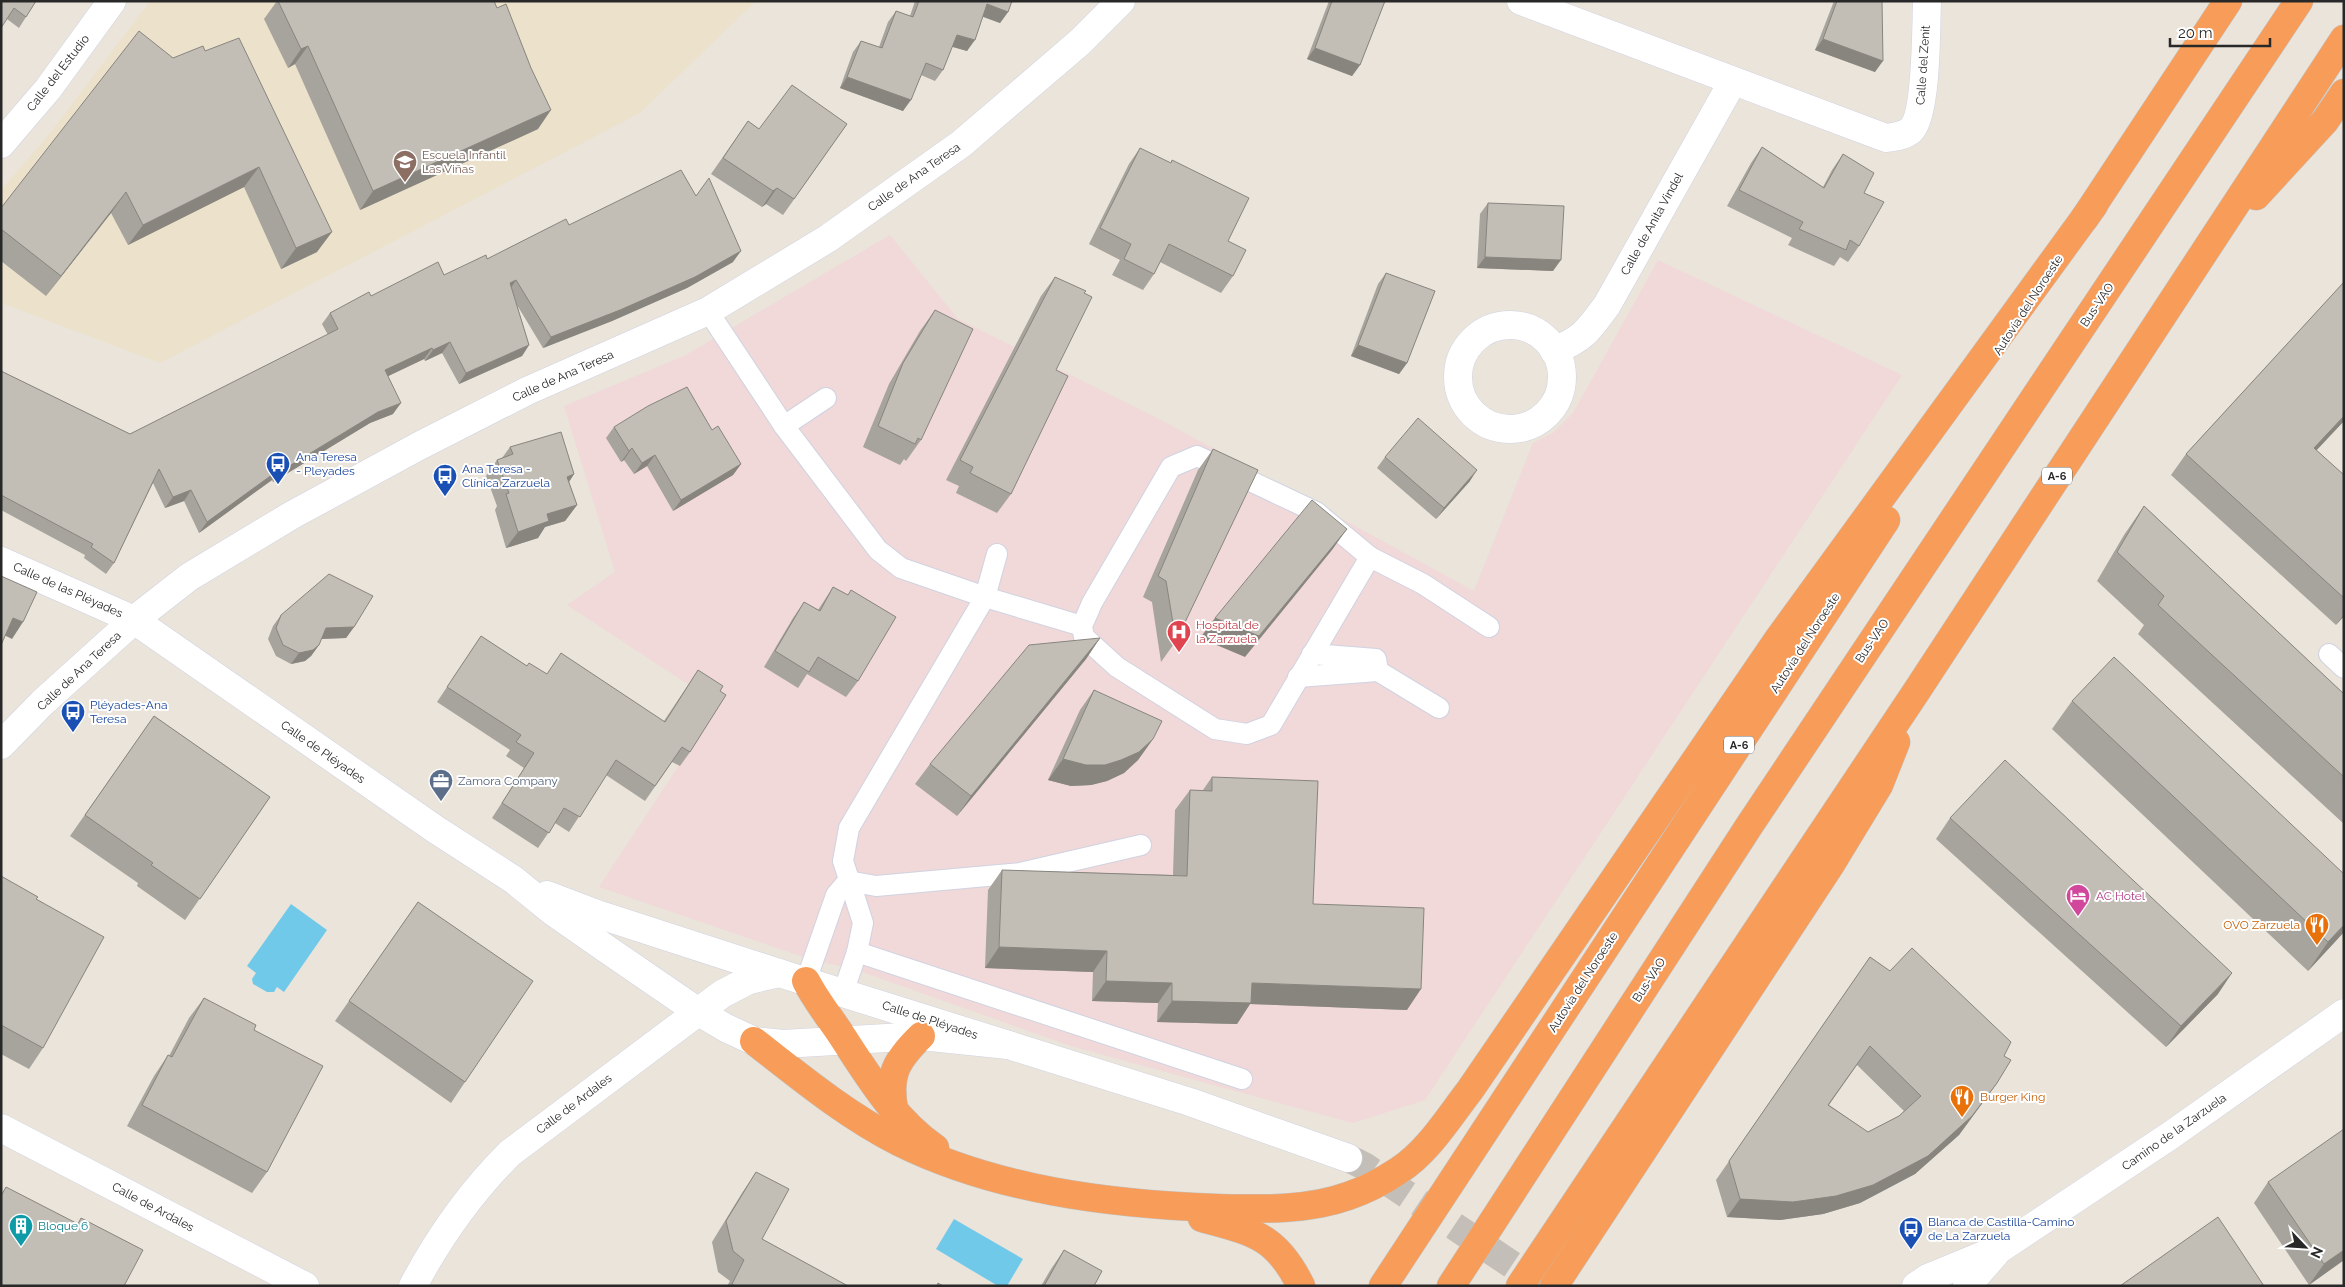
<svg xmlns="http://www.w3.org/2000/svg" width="2345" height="1287" font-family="Raleway,sans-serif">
<rect width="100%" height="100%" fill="#eae4db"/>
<polygon fill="#ece1ca" points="150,1 756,1 640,113 160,363 1,303 1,190 47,137"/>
<polygon fill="#f1d8d9" points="890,235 958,319 1163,421 1474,591 1533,443 1553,433 1573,413 1658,260 1902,375 1425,1100 1353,1123 1074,1047 851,968 815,961 599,887 716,709 712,700 567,605 615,572 564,406 686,355"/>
<g fill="#71c9e9">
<polygon points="291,904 327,930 284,992 277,987 274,992 267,992 253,984 252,979 256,973 247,966"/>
<polygon points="954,1219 1023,1259 1007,1286 998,1286 936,1249"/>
</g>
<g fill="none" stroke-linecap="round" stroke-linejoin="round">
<polyline stroke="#c3beb7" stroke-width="28" stroke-dasharray="28 14" stroke-linecap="butt" points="1348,1158 1364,1166 1544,1286"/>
<defs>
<g id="lane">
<polyline points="708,311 784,426 878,550 901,568 985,597 1082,626"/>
<polyline points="784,426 826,398"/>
<polygon points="1197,456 1316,512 1370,557 1271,725 1247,734 1215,729 1117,667 1084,637 1082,626 1092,603 1171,467"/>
<polyline points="1370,557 1423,584 1489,627"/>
<polyline points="1312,654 1376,659 1378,671"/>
<polyline points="2329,654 2344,668"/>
<polyline points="1298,677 1378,671 1439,708"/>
<polyline points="848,881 876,886 1020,873 1141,845"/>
<polyline points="857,952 1242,1079"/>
<polyline points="806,981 836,895 848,881"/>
<polyline points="843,993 857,952 863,923 843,861 849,828 985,597 997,554"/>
</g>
<g id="street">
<path d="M1521,1l365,137c8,-1 18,-2 25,-8 16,-16 15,-103 16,-129"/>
<polyline points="1,144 48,89 112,1"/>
<circle cx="1510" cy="377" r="52"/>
<path d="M1554,351c30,-13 34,-20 53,-46l126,-224"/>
<polyline points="1,1128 305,1286"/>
<path d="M413,1286c26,-49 58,-94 97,-133l212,-159 27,-14 30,-7"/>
<polyline points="1916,1286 1928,1278 2001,1248 2171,1135 2344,1013"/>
<polyline points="1967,1286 1995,1254"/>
</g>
<g id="secondary">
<polyline points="1,561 134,620 435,829 514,880 552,911 608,950 697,1011 726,1028 754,1041 783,1044 921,1036 1008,1045"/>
<polyline points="1,745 42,703 134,620 189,577 292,515 419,446 527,391 708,311 827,239 961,144 1080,42 1121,1"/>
<polyline points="547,895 597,914 779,973 1190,1102 1348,1158"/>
</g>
<g id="highway">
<polyline points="2256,196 2325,121 2344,93"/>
<polyline points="2084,219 2228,1"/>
<path d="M806,981c11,21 25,38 38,58 26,40 51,81 91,109"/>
<path d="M754,1041c46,36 92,74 145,101 97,48 210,62 318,66 43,1 89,3 131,-12 18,-6 35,-15 50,-25 30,-19 51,-54 72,-81l309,-452 315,-433"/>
<path d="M894,1110c-6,-34 1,-49 27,-74"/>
<path d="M1202,1218c51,14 74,17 99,68"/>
<polyline points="1383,1286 1886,520"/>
<polyline points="1451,1286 1749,826 2299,1"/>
<polyline points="1520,1286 1916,692 2344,39"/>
<polyline points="1554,1286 1831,864 1879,785 1896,742"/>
</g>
</defs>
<use href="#lane" stroke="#d0d3e1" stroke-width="22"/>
<use href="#street" stroke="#d0d3e1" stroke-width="29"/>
<use href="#secondary" stroke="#d0d3e1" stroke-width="29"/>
<use href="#highway" stroke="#c3c3c3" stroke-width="29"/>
<use href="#lane" stroke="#fff" stroke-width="20"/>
<use href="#street" stroke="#fff" stroke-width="28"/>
<use href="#secondary" stroke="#fff" stroke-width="28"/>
<use href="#highway" stroke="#f79d59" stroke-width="28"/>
</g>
<g fill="#a7a39d" fill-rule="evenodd">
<polygon points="1,1 36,1 19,28 7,19"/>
<polygon points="277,1 494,1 538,129 360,210 295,64 288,68 264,19"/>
<polygon points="915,1 1012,1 1008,12 1000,23 983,17 967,51 952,46 943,70 935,81 921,75 903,111 840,88 853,52 861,41 879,47 888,22 896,11 910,16"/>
<polygon points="1329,1 1385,1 1360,65 1352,76 1307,59"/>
<polygon points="1834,1 1882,1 1875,72 1815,50"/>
<polygon points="205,51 317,252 281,269 244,187 128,245 111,213 46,296 1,261 1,208 173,58"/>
<polygon points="748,121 759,129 847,124 783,215 766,204 762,207 711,174"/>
<polygon points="1762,147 1823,187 1832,170 1843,154 1864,193 1859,246 1848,262 1840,257 1834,266 1788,245 1792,238 1727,206 1751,163"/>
<polygon points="1140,148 1228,241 1233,276 1221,293 1160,262 1154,274 1143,290 1112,275 1120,260 1089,244 1129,164"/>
<polygon points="1488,203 1553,271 1477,268 1480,214"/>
<polygon points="569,225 733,262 687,288 612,321 543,348 517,305 529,345 522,356 459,384 442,353 425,361 424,359 388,376 393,414 370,423 273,482 272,480 199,533 184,501 165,508 153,483 114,563 106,574 84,558 85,555 1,510 1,371 130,434 328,335 322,324 330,313 371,296 444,275 487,259"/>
<polygon points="1386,273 1407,363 1399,374 1351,356 1378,284"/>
<polygon points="1055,277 1056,370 1011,494 997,513 956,493 959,486 946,480 1041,296"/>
<polygon points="2344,282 2344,421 2316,450 2344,475 2344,616 2336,625 2171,475 2186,454"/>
<polygon points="935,310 921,440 906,461 904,459 900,465 863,447 889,384 920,331"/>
<polygon points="614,427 712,430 741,464 733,475 673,511 647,466 634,474 624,460 621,462 606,438"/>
<polygon points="510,447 574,474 569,482 577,505 565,521 545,527 538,538 506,548 495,510 497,506 486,476 497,460 502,458"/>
<polygon points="1213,449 1176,641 1161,662 1152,602 1143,597 1198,470"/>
<polygon points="1385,457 1470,481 1436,519 1377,468"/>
<polygon points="2144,506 2344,694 2344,824 2138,634 2144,625 2097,581 2124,535"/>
<polygon points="833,587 848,595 851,590 858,681 846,697 807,674 798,688 764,667 793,618 804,602 818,610"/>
<polygon points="281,615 354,627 346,638 321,639 319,645 311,656 305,661 291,664 276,656 268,639 273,626"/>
<polygon points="481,636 527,666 664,721 698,670 690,752 680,766 672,762 645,801 606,775 569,832 555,823 538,848 492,818 524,768 506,756 510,750 437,702"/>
<polygon points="1100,638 1086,659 957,816 915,784 930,764"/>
<polygon points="1094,690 1153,739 1138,760 1124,773 1107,781 1091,785 1071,786 1048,780 1080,710"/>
<polygon points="2072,701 2344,932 2308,971 2052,729"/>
<polygon points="154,716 270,797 185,920 137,886 138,883 70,836"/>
<polygon points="1212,777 1313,904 1407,1010 1250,1004 1237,1024 1157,1022 1158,1003 1092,1001 1093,972 985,968 988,890 1002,870 1173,875 1175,810 1190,790 1203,790"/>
<polygon points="1950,818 2218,994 2166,1047 1936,839"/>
<polygon points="1,876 36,899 43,1048 29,1069 1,1054"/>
<polygon points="418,902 465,1082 451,1103 335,1021"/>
<path d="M1870,957l134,99 -7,27 -38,52 -44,39 -55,29 -37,11 -43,6 -53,-3 -11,-37zM1857,1065l47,46 -5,5 -31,16 -39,-27z"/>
<polygon points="204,998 254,1030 267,1172 252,1193 127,1126 154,1076 168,1055 169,1056 189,1018"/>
<polygon points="756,1172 762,1239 848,1286 727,1286 730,1281 718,1272 712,1242 742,1193"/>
<polygon points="2268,1182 2344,1260 2309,1285 2254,1203"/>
<polygon points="1064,1250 1094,1286 1041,1286 1051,1269"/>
</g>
<g fill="#88857f">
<polygon points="987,4 1008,12 1000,23 979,15"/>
<polygon points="957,35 975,40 967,51 949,46"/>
<polygon points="1823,39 1883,61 1875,72 1815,50"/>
<polygon points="308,46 295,64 288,68 301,49"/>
<polygon points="1315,48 1360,65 1352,76 1307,59"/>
<polygon points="847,77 911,100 903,111 840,88"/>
<polygon points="551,110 538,129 360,210 373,191"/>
<polygon points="259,167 244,187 128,245 143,225"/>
<polygon points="777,188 766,204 762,207 773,191"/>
<polygon points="126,192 111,213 46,296 61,276"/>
<polygon points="332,232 317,252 281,269 296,248"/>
<polygon points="741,251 733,262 687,288 612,321 543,348 551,337"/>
<polygon points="1485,257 1561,260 1553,271 1477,268"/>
<polygon points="516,280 509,291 510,283"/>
<polygon points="450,342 442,353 425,361 433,350"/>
<polygon points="529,345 522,356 459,384 466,373"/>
<polygon points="1358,345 1407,363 1399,374 1351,356"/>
<polygon points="432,348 424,359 378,381 385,370"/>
<polygon points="401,403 393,414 370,423 273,482 281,471 378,412"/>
<polygon points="2344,416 2344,421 2299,469 2314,448"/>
<polygon points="632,448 624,460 621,462 629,451"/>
<polygon points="655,455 647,466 634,474 642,463"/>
<polygon points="741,464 733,475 673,511 681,500"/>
<polygon points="280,469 272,480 199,533 207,522"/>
<polygon points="1477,470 1470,481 1436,519 1444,508"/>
<polygon points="574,474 563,491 567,477"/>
<polygon points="191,490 184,501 165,508 173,497"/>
<polygon points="577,505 565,521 545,527 538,538 506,548 518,532 547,514"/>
<polygon points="1347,529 1332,550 1245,657 1200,638 1215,618"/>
<polygon points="2344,614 2344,616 2336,625"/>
<polygon points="13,618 23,622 12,639 2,634"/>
<polygon points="354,627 346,638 319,639 326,628"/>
<polygon points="1100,638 1086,659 957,816 971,796"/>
<polygon points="319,645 311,656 305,661 291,664 299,653"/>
<polygon points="1153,739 1138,760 1124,773 1107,781 1091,785 1071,786 1048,780 1063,759"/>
<polygon points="2344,925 2344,932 2308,971 2328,942"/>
<polygon points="999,947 1107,951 1093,972 985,968"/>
<polygon points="2232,973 2218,994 2166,1047 2181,1026"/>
<polygon points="1106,981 1172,983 1158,1003 1092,1001"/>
<polygon points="1252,983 1421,989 1407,1010 1250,1004 1237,1024 1157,1022 1172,1001"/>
<polygon points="1997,1083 1959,1135 1915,1174 1860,1203 1823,1214 1780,1220 1727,1217 1740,1199"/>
<polygon points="2344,1250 2344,1260 2309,1285 2324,1264"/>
</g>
<g fill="#c2beb6" stroke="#88857f" fill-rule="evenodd">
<polygon points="1,1 36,1 26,17 14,8 1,28"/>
<polygon points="278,1 494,1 497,8 506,4 531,68 551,110 373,191 308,46 301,49"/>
<polygon points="919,1 1012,1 1008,12 987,4 975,40 957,35 943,70 926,63 911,100 847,77 861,41 882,48 896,11 913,17"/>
<polygon points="1332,1 1385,1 1360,65 1315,48"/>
<polygon points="1837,1 1882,1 1883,61 1823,39"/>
<polygon points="139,31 173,58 203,46 205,51 239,38 332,232 296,248 259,167 143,225 126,192 61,276 1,229 1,208"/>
<polygon points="792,85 847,124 794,199 777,188 773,191 723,158 748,121 759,129"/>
<polygon points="1762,147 1824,188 1843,154 1874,173 1864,193 1884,202 1859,246 1850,240 1846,250 1799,229 1803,222 1739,190"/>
<polygon points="1140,148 1171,163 1172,160 1249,198 1228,241 1246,250 1233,276 1169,244 1154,274 1124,259 1131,244 1100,228"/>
<polygon points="681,170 696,196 709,178 741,251 695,277 620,310 551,337 516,280 510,283 529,345 466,373 450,342 433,350 432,348 385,370 401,403 378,412 281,471 280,469 207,522 191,490 173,497 159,469 114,563 91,547 93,544 1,495 1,371 130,434 338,329 330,313 369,292 371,296 438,262 444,275 486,255 487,259 566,219 569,225"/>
<polygon points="1488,203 1564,206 1561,260 1485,257"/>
<polygon points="1386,273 1435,291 1407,363 1358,345"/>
<polygon points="1055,277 1086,291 1084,293 1092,297 1056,370 1068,376 1011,494 970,473 973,467 960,460"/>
<polygon points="2344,282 2344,416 2314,448 2344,475 2344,598 2186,454"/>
<polygon points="935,310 973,329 921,440 918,438 915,444 878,426 903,363"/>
<polygon points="687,387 712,430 718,426 741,464 681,500 655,455 642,463 632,448 629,451 614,427 648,406"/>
<polygon points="1418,418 1477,470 1444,508 1385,457"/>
<polygon points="561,432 574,474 567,477 577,505 547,514 549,521 518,532 506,494 509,493 497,460 513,454 510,447"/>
<polygon points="1213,449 1258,470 1176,641 1166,581 1158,576"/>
<polygon points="1312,500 1347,529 1259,636 1215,618"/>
<polygon points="2144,506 2344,694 2344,777 2158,605 2164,596 2117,552"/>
<polygon points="329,574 373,596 354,627 326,628 319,645 313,650 299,653 283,645 276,628 281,615"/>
<polygon points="1,576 37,592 23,622 13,618 1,645"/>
<polygon points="833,587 848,595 851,590 896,617 858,681 818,657 809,672 775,651 804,602 820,611"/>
<polygon points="481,636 527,666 529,663 547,674 561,653 665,722 698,670 723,686 720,691 726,695 690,752 682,747 655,786 616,760 580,817 564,808 549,833 502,803 534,753 516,742 521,735 447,687"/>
<polygon points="1100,638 971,796 930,764 1029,645"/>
<polygon points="2114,657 2344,874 2344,925 2328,942 2072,701"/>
<polygon points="1094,690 1162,721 1153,739 1139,752 1121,760 1105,765 1086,765 1063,759"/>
<polygon points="154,716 270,797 200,899 151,865 153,863 85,815"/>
<polygon points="2005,760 2232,973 2181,1026 1950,818"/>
<polygon points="1212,777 1318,781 1313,904 1424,908 1421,989 1252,983 1251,1003 1172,1001 1172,983 1106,981 1107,951 999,947 1002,870 1187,876 1190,790 1212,791"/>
<polygon points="1,876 38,897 36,899 104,937 43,1048 1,1025"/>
<polygon points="418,902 533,981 465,1082 349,1001"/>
<path d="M1912,948l99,94 -7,14 7,4 -14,23 -25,33 -44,40 -55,29 -37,11 -43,6 -53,-3 -11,-38 141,-204 20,14zM1870,1046l51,50 -22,20 -31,16 -40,-27z"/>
<polygon points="204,998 256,1025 254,1030 323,1066 267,1172 142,1105 168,1055 172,1057"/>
<polygon points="2344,1129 2344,1250 2324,1264 2268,1182"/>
<polygon points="756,1172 789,1189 762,1239 848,1286 735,1286 732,1284 744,1260 733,1251 726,1221"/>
<polygon points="6,1187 78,1224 81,1218 143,1250 124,1286 1,1286 1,1196"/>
<polygon points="2218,1217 2264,1286 2120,1286"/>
<polygon points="1064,1250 1102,1271 1094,1286 1044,1286"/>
<polygon points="938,1283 943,1286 937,1286"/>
</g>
<defs>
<symbol id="school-pin" viewBox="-11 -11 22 30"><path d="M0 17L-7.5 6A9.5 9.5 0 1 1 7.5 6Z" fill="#8d6e63" stroke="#fff"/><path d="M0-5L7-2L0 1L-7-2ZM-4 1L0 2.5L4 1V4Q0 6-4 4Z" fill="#fff"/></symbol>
<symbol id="bus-pin" viewBox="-11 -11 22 30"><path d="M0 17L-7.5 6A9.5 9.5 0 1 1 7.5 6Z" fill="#1a4fb4" stroke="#fff"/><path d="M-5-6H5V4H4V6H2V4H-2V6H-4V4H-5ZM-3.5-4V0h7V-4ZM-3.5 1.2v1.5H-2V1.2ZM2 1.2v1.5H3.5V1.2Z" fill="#fff"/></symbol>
<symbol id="hospital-pin" viewBox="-11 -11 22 30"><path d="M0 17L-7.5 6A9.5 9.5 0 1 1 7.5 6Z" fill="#e0444e" stroke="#fff"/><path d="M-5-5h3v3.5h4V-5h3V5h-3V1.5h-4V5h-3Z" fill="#fff"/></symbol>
<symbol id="office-pin" viewBox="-11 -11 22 30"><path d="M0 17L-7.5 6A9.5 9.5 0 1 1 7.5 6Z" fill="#5c6f8a" stroke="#fff"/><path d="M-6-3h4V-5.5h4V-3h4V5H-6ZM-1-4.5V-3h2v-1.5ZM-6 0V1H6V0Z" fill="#fff"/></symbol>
<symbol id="hotel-pin" viewBox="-11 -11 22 30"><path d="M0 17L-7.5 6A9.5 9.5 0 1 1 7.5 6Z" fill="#d1479c" stroke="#fff"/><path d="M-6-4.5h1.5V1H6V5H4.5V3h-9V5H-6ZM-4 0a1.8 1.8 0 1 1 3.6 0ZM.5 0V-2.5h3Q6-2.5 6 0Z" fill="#fff"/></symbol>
<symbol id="restaurant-pin" viewBox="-11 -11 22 30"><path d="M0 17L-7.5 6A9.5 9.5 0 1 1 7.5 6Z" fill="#e8710a" stroke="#fff"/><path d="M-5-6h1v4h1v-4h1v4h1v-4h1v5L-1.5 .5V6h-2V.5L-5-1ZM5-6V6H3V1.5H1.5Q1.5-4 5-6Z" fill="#fff"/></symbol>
<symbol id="building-pin" viewBox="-11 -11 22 30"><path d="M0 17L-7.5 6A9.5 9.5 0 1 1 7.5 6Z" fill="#0f9aa8" stroke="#fff"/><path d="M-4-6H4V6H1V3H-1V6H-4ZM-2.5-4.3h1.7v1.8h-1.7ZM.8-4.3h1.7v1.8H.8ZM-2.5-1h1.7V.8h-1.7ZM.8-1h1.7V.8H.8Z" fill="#fff"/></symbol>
</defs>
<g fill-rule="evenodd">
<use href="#school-pin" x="391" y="148" width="28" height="38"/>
<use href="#bus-pin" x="264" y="450" width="28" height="38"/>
<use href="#bus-pin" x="431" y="462" width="28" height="38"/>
<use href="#hospital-pin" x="1165" y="618" width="28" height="38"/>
<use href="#bus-pin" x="59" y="698" width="28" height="38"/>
<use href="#office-pin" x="427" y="767" width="28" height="38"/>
<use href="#hotel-pin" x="2064" y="882" width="28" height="38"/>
<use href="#restaurant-pin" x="2303" y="911" width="28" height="38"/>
<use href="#restaurant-pin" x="1948" y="1083" width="28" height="38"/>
<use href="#building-pin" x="7" y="1212" width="28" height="38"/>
<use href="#bus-pin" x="1897" y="1215" width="28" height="38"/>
</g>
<g text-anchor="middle" stroke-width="4" stroke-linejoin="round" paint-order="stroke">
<g fill="#fff" stroke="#686868" stroke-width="1">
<rect x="2042" y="467.5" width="30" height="17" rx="4"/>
<rect x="1724" y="736.5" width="30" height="17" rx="4"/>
</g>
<g font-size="11" font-weight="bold" fill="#282828">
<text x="2057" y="480">A-6</text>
<text x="1739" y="749">A-6</text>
</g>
<g font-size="12" fill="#282828" stroke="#fff">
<text transform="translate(1923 65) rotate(-86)" y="4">Calle del Zenit</text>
<text transform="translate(58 73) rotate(-52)" y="4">Calle del Estudio</text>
<text transform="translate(914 177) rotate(-35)" y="4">Calle de Ana Teresa</text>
<text transform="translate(1652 224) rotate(-61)" y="4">Calle de Anita Vindel</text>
<text transform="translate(2028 305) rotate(-57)" y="4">Autovía del Noroeste</text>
<text transform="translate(2097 305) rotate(-56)" y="4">Bus-VAO</text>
<text transform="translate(563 376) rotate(-24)" y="4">Calle de Ana Teresa</text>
<text transform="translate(68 590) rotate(24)" y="4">Calle de las Pléyades</text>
<text transform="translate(1872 641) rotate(-56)" y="4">Bus-VAO</text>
<text transform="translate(1805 643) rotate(-57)" y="4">Autovía del Noroeste</text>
<text transform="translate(79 671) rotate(-43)" y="4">Calle de Ana Teresa</text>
<text transform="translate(323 752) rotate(35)" y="4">Calle de Pléyades</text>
<text transform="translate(1649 980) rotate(-57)" y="4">Bus-VAO</text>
<text transform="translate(1583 982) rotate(-57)" y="4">Autovía del Noroeste</text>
<text transform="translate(930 1020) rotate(18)" y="4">Calle de Pléyades</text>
<text transform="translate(574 1104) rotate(-37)" y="4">Calle de Ardales</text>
<text transform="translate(2174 1132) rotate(-35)" y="4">Camino de la Zarzuela</text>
<text transform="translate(153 1207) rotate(28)" y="4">Calle de Ardales</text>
</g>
<g font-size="12" fill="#785e54" stroke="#fff" text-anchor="start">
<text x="422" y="159">Escuela Infantil<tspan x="422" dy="14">Las Viñas</tspan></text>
</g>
<g font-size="12" fill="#164399" stroke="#fff" text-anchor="start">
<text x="296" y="461">Ana Teresa<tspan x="296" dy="14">- Pleyades</tspan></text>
<text x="462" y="473">Ana Teresa -<tspan x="462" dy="14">Clínica Zarzuela</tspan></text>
<text x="90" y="709">Pléyades-Ana<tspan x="90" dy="14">Teresa</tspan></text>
<text x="1928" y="1226">Blanca de Castilla-Camino<tspan x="1928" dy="14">de La Zarzuela</tspan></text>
</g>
<g font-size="12" fill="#be3a42" stroke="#fff" text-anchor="start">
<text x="1196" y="629">Hospital de<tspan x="1196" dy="14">la Zarzuela</tspan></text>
</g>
<g font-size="12" fill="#4e5e75" stroke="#fff" text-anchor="start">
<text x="458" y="785">Zamora Company</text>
</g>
<g font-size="12" fill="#b23c85" stroke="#fff" text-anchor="start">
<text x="2096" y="900">AC Hotel</text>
</g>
<g font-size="12" fill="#c56008" stroke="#fff" text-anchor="end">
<text x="2300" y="929">OVO Zarzuela</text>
<text x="1980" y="1101" text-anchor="start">Burger King</text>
</g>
<g font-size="12" fill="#0d838f" stroke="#fff" text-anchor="start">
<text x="38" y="1230">Bloque 6</text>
</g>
</g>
<rect width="2345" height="1287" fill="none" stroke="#282828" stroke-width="5"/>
<g transform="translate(2305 1247) rotate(115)" stroke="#ffffff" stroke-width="4" paint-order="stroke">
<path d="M0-4L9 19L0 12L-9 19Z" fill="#282828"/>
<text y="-8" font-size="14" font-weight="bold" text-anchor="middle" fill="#282828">N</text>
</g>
<path d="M2170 38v8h100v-8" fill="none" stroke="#282828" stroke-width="2.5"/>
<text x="2178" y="38" font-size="15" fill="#282828" stroke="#ffffff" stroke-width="4" paint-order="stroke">20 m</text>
</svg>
